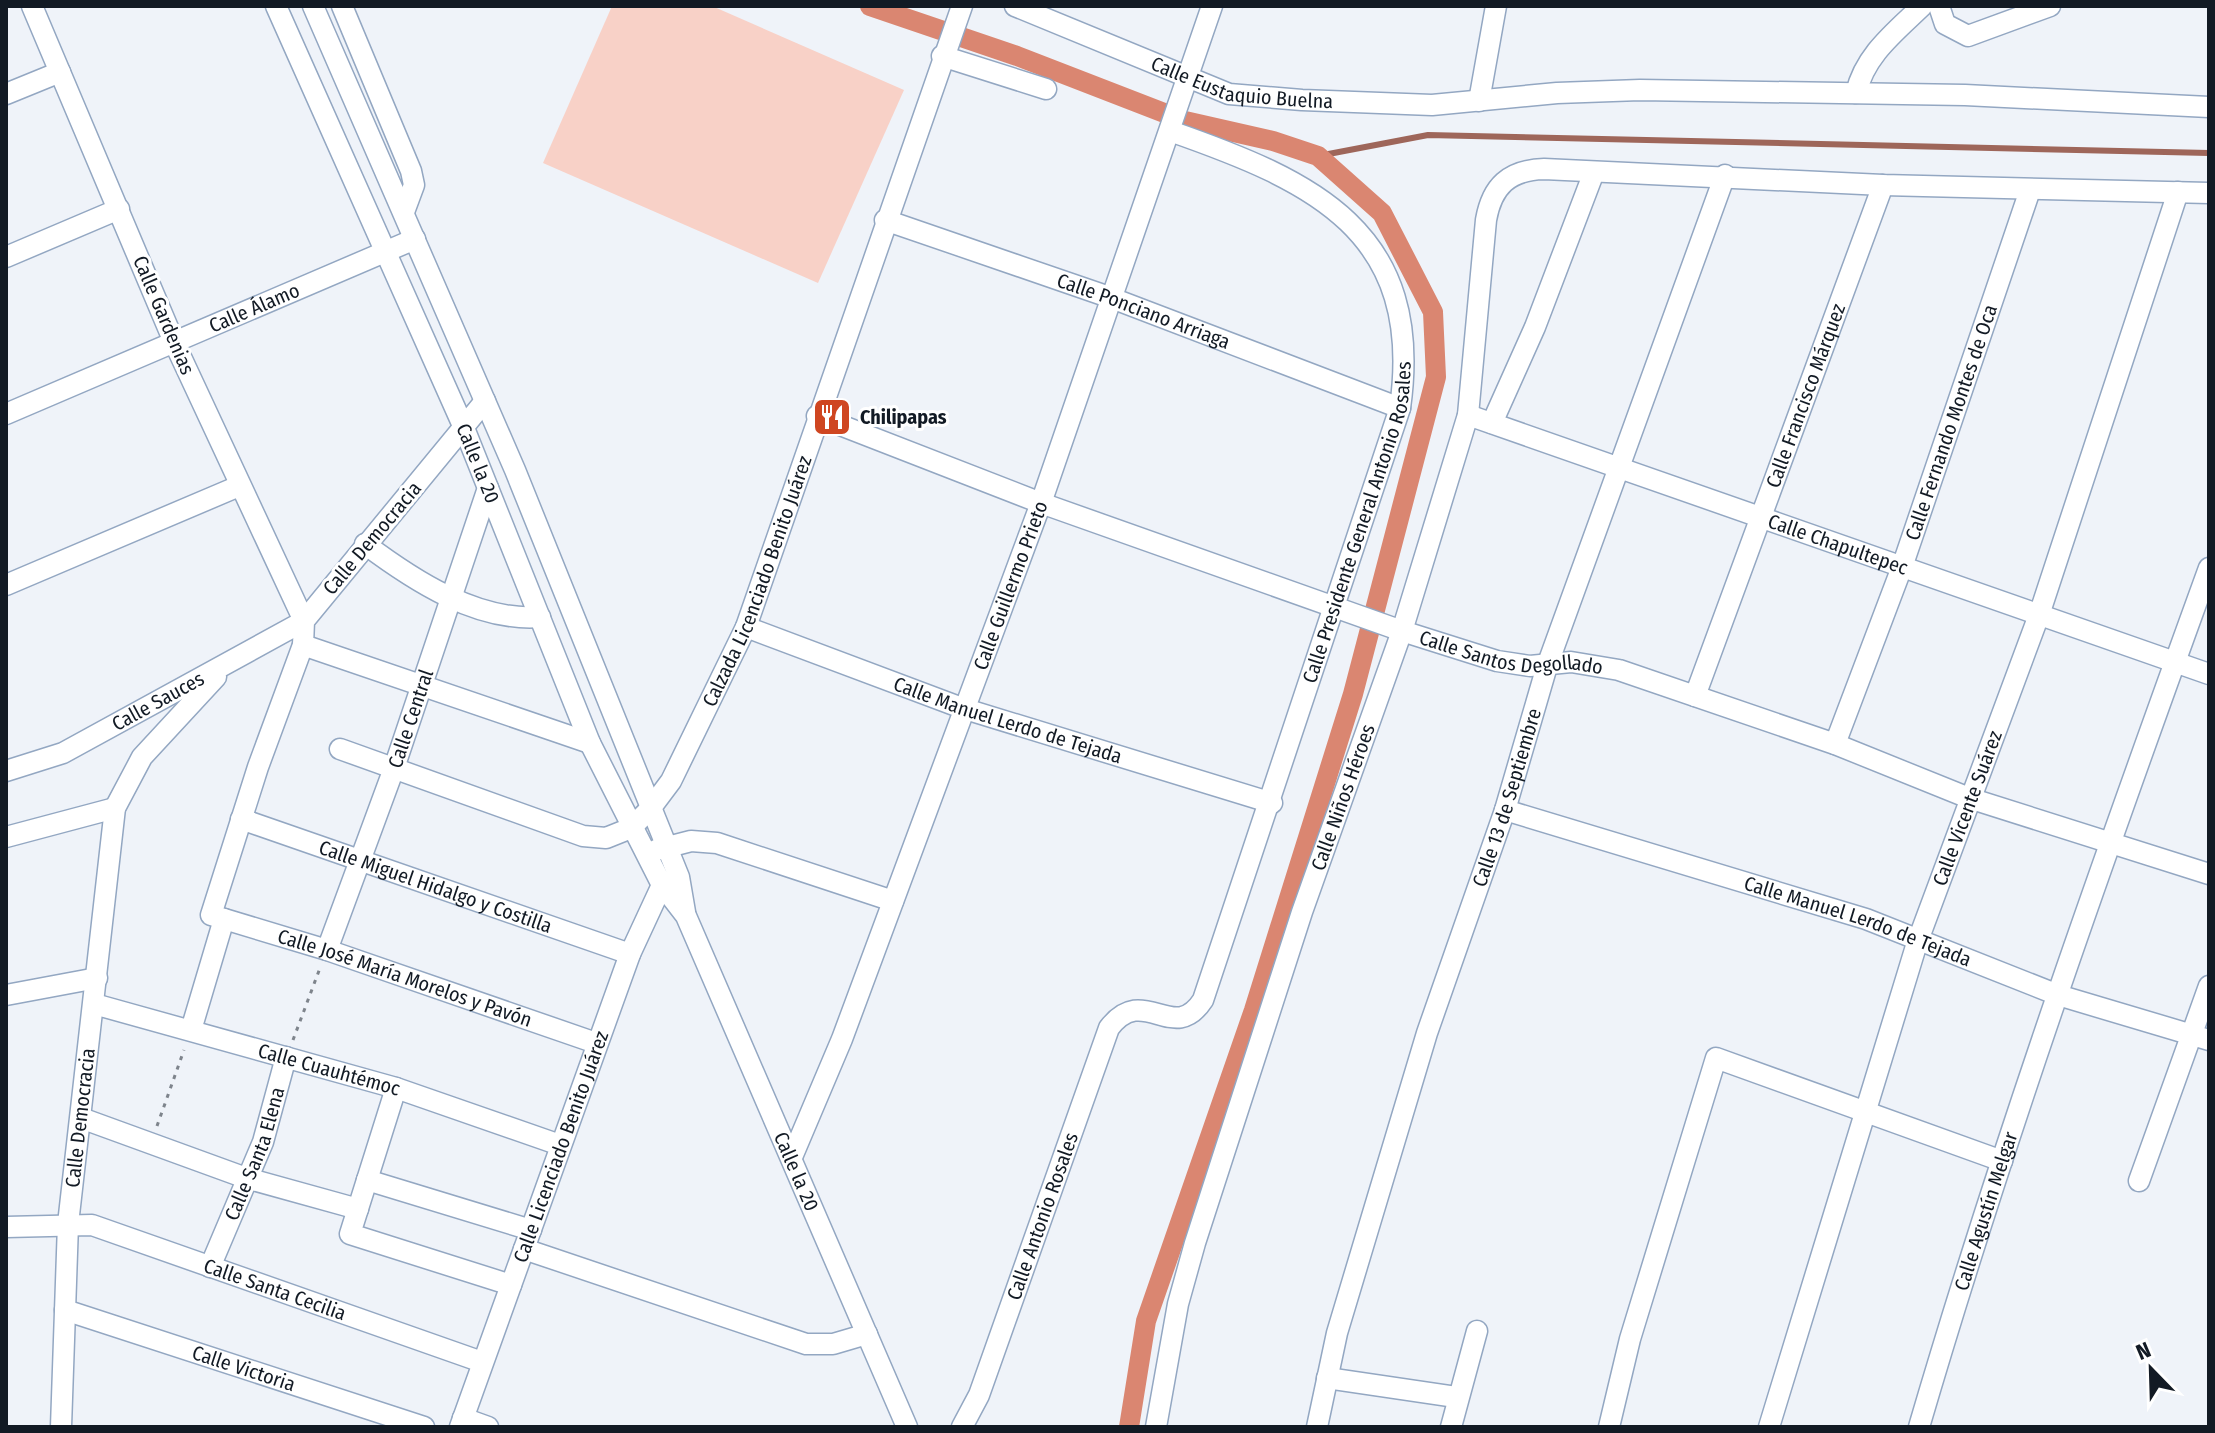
<svg xmlns="http://www.w3.org/2000/svg" width="2215" height="1433" font-family="'Fira Sans Condensed',sans-serif">
<rect width="100%" height="100%" fill="#eff3f9"/>
<polygon fill="#f8d1c7" points="612,6 712,6 904,90 818,283 543,163"/>
<g fill="none" stroke-linecap="round" stroke-linejoin="round">
<polyline stroke="#9e665a" stroke-width="6" points="1318,156 1428,135 2209,153"/>
<polyline stroke="#da8671" stroke-width="20" points="870,6 1017,56 1185,121 1273,141 1318,156 1382,213 1433,312 1436,377 1353,694 1254,1010 1146,1321 1129,1427"/>
<defs>
<g id="minor">
<path id="s1" d="M276,6l188,422 126,315 72,142 24,31 221,511"/>
<polyline points="313,6 515,470 679,877 685,912"/>
<polyline points="342,6 411,171 414,185 404,212"/>
<path id="s2" d="M1015,6l214,88 73,6 130,5 125,-12 83,-3 325,5 244,12"/>
<polyline points="1939,6 1945,24 1968,36 2050,6"/>
<polyline points="942,56 1046,89"/>
<path d="M1856,93c9,-38 38,-60 66,-87"/>
<polyline points="6,94 60,72"/>
<polyline points="1479,101 1496,6"/>
<path id="s3" d="M885,220l224,77 291,111"/>
<polyline points="6,257 119,209"/>
<path id="s4" d="M485,401l-181,220 -1,24 -45,122 -47,148 116,35 269,93"/>
<path id="s5" d="M6,414l409,-175"/>
<path id="s6" d="M1468,415l741,259"/>
<path id="s7" d="M817,416l224,87 361,128 95,30 33,5 41,-4 48,8 216,74 134,54 240,76"/>
<polyline points="1492,423 1535,327 1594,172"/>
<path d="M365,544c48,36 112,78 175,73"/>
<polyline points="6,585 239,486"/>
<path id="s8" d="M746,627l216,81 310,95"/>
<polyline points="303,645 590,743"/>
<path id="s9" d="M1695,696l188,-511"/>
<path id="s10" d="M1835,744l67,-177 128,-377"/>
<path id="s11" d="M340,749l243,87 23,2 25,-10 19,-19 21,-28 75,-154 216,-621"/>
<path id="s12" d="M6,771l57,-18 241,-132 -130,-279 -142,-336"/>
<path id="s13" d="M1505,810l361,109 192,76 151,45"/>
<path id="s14" d="M241,819l389,135"/>
<polyline points="6,837 115,808"/>
<polyline points="656,850 691,841 717,843 893,901"/>
<path id="s15" d="M327,950l66,-179 95,-283"/>
<polyline points="6,995 97,978"/>
<path id="s16" d="M94,1004l302,84 164,57"/>
<polyline points="191,1030 224,919"/>
<polyline points="396,1088 350,1234 511,1285"/>
<polyline points="81,1118 246,1178 358,1209"/>
<path id="s17" d="M792,1157l50,-118 199,-536 171,-497"/>
<polyline points="367,1180 531,1230"/>
<polyline points="2139,1181 2209,986"/>
<path id="s18" d="M6,1227l86,-2 390,137"/>
<polyline points="524,1249 806,1344 833,1344 867,1334"/>
<path id="s19" d="M210,1267l53,-125 23,-85"/>
<path id="s20" d="M65,1310l359,117"/>
<polyline points="1327,1378 1456,1397"/>
<polyline points="463,1418 488,1427"/>
<path id="s21" d="M61,1427l7,-203 47,-416 27,-51 74,-80"/>
<path id="s22" d="M460,1427l170,-473 32,-69 9,-4"/>
<path id="s23" d="M962,1427l17,-32 130,-367c35,-46 64,18 94,-28l197,-592c25,-177 -87,-227 -230,-277"/>
<path id="s24" d="M1156,1427l22,-123 17,-61 107,-331 100,-281 66,-216 18,-195c6,-34 23,-50 58,-51l339,16 326,8"/>
<path id="s25" d="M1317,1427l20,-94 90,-300 78,-223 42,-144 178,-491"/>
<polyline points="1451,1427 1477,1331"/>
<polyline points="1609,1427 1630,1339 1716,1058 2002,1161"/>
<path id="s26" d="M1769,1427l148,-484 122,-328 139,-423"/>
<path id="s27" d="M1919,1427c85,-290 187,-575 290,-859"/>
</g>
</defs>
<use href="#minor" stroke="#93a7c2" stroke-width="23"/>
<g stroke="#7e848c" stroke-width="3" stroke-dasharray="4 6" stroke-linecap="butt">
<polyline points="293,1040 320,968"/>
<polyline points="157,1126 184,1050"/>
</g>
<use href="#minor" stroke="#fff" stroke-width="20"/>
</g>
<defs>
<symbol id="restaurant-square" viewBox="-11 -11 22 22"><rect x="-9" y="-9" width="18" height="18" rx="4" fill="#cf4621" stroke="#fff"/><path d="M-5-6h1v4h1v-4h1v4h1v-4h1v5L-1.5 .5V6h-2V.5L-5-1ZM5-6V6H3V1.5H1.5Q1.5-4 5-6Z" fill="#fff"/></symbol>
</defs>
<g fill-rule="evenodd">
<use href="#restaurant-square" x="810" y="395" width="44" height="44"/>
</g>
<g text-anchor="middle" stroke-width="6" stroke-linejoin="round" paint-order="stroke">
<g font-size="20" fill="#121a24" stroke="#fff">
<text dy="7" stroke="none"><textPath href="#s2" startOffset="242">Calle Eustaquio Buelna</textPath></text>
<text dy="7" stroke="none"><textPath href="#s5" startOffset="270">Calle Álamo</textPath></text>
<text dy="7" stroke="none"><textPath href="#s3" startOffset="274">Calle Ponciano Arriaga</textPath></text>
<text transform="translate(164 315) rotate(67)" y="7">Calle Gardenias</text>
<text dy="7" stroke="none"><textPath href="#s9" startOffset="320">Calle Francisco Márquez</textPath></text>
<text dy="7" stroke="none"><textPath href="#s10" startOffset="342">Calle Fernando Montes de Oca</textPath></text>
<text dy="7" stroke="none"><textPath href="#s1" startOffset="500">Calle la 20</textPath></text>
<text dy="7" stroke="none"><textPath href="#s23" startOffset="1036">Calle Presidente General Antonio Rosales</textPath></text>
<text transform="translate(372 538) rotate(-50)" y="7">Calle Democracia</text>
<text dy="7" stroke="none"><textPath href="#s6" startOffset="392">Calle Chapultepec</textPath></text>
<text dy="7" stroke="none"><textPath href="#s11" startOffset="588">Calzada Licenciado Benito Juárez</textPath></text>
<text dy="7" stroke="none"><textPath href="#s17" startOffset="612">Calle Guillermo Prieto</textPath></text>
<text dy="7" stroke="none"><textPath href="#s7" startOffset="736">Calle Santos Degollado</textPath></text>
<text dy="7" stroke="none"><textPath href="#s12" startOffset="168">Calle Sauces</textPath></text>
<text dy="7" stroke="none"><textPath href="#s15" startOffset="246">Calle Central</textPath></text>
<text dy="7" stroke="none"><textPath href="#s8" startOffset="278">Calle Manuel Lerdo de Tejada</textPath></text>
<text dy="7" stroke="none"><textPath href="#s25" startOffset="658">Calle 13 de Septiembre</textPath></text>
<text dy="7" stroke="none"><textPath href="#s24" startOffset="658">Calle Niños Héroes</textPath></text>
<text dy="7" stroke="none"><textPath href="#s26" startOffset="650">Calle Vicente Suárez</textPath></text>
<text dy="7" stroke="none"><textPath href="#s14" startOffset="206">Calle Miguel Hidalgo y Costilla</textPath></text>
<text dy="7" stroke="none"><textPath href="#s13" startOffset="370">Calle Manuel Lerdo de Tejada</textPath></text>
<text dy="7" stroke="none"><textPath href="#s4" startOffset="798">Calle José María Morelos y Pavón</textPath></text>
<text dy="7" stroke="none"><textPath href="#s16" startOffset="244">Calle Cuauhtémoc</textPath></text>
<text dy="7" stroke="none"><textPath href="#s21" startOffset="310">Calle Democracia</textPath></text>
<text dy="7" stroke="none"><textPath href="#s22" startOffset="298">Calle Licenciado Benito Juárez</textPath></text>
<text dy="7" stroke="none"><textPath href="#s19" startOffset="122">Calle Santa Elena</textPath></text>
<text dy="7" stroke="none"><textPath href="#s1" startOffset="1278">Calle la 20</textPath></text>
<text dy="7" stroke="none"><textPath href="#s27" startOffset="226">Calle Agustín Melgar</textPath></text>
<text dy="7" stroke="none"><textPath href="#s23" startOffset="226">Calle Antonio Rosales</textPath></text>
<text dy="7" stroke="none"><textPath href="#s18" startOffset="280">Calle Santa Cecilia</textPath></text>
<text dy="7" stroke="none"><textPath href="#s20" startOffset="188">Calle Victoria</textPath></text>
</g>
<g font-size="20" font-weight="bold" fill="#121a24" stroke="#fff" text-anchor="start">
<text x="860" y="424">Chilipapas</text>
</g>
</g>
<rect width="2215" height="1433" fill="none" stroke="#121a24" stroke-width="16"/>
<g transform="translate(2151 1369) rotate(337)" stroke="#ffffff" stroke-width="6" paint-order="stroke">
<path d="M0-6L14 30L0 20L-14 30Z" fill="#121a24"/>
<text y="-12" font-size="22" font-weight="bold" text-anchor="middle" fill="#121a24">N</text>
</g>
</svg>
